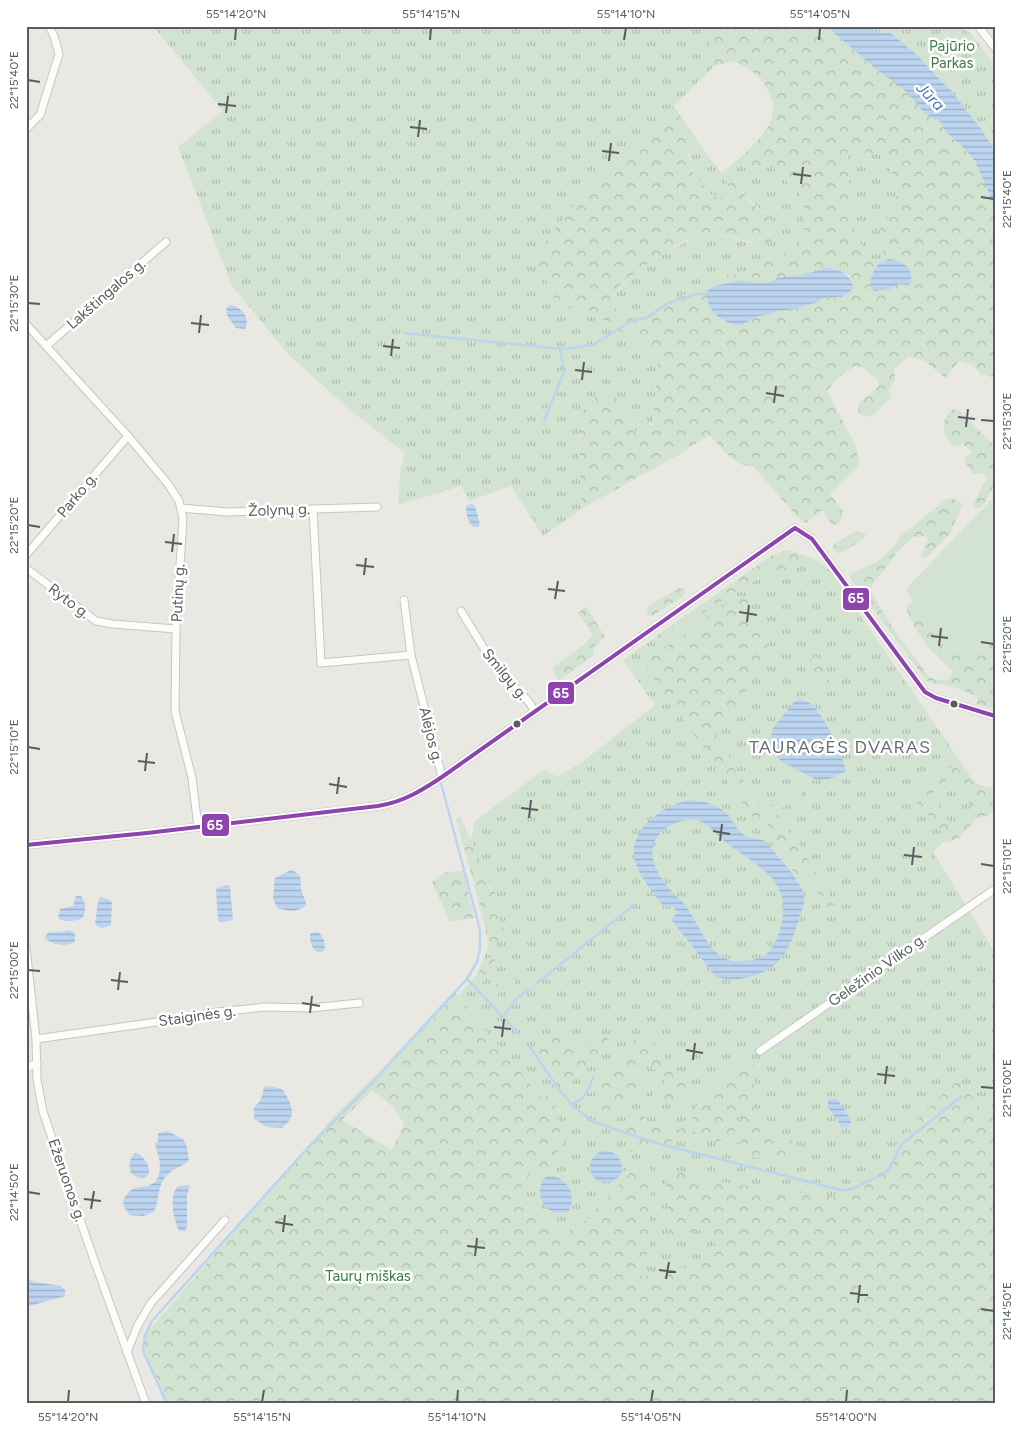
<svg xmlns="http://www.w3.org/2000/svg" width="1021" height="1430" font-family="Figtree,sans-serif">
<defs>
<pattern id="grass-tufts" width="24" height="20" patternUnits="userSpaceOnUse" patternTransform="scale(1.25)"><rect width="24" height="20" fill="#d2e4d1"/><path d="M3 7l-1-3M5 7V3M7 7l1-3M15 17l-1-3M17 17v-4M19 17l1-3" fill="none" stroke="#adbcad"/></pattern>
<pattern id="forest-crowns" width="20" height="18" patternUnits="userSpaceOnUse" patternTransform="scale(1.25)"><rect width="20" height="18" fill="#d2e4d1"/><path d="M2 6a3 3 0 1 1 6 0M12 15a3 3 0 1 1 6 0" fill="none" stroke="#adbcad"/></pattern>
<pattern id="water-rules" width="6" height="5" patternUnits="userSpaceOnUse" patternTransform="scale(1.25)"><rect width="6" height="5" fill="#bbd4f0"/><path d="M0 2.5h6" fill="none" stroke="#9bafc6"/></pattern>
</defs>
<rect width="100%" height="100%" fill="#e9e8e3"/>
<g fill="url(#grass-tufts)">
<polygon points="153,26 710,26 711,48 714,66 569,211 558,307 572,308 594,318 605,321 626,335 640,339 658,358 653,423 633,433 621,402 578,436 583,508 543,536 511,486 469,501 461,486 398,505 401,468 405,453 349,409 290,356 232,286 178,147 223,111"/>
<path d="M869,26h91l11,8 24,31v86c-23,-35 -49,-68 -79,-96 -8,-8 -18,-15 -27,-23l-12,1z"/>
<path d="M692,133l29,40 2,-1 9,25 -3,2 -20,-5c-20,-22 -21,-33 -17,-61z"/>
<polygon points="847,152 880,154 896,179 897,192 895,204 888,219 883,223 880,228 884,260 876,267 855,234 851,214"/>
<path d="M744,154l2,7 10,6 15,-2 32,32 2,28 -6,24 -45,13 -8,12 -27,2 -2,9 -6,2 -4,5 -15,1 -24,7 -22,14 -27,3 -7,-18c16,-26 44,-41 70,-55 6,-3 12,-8 18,-9 17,-2 34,3 50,8l16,-30c-20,-13 -26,-25 -37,-46z"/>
<path d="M786,550c18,4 31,8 44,21l154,225 -1,8 -50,48 62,100v452h-206l-300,-218 -67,-148 54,-63 13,-28 -20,-96 6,-30 70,-52 12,8 25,-15 73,-57 -32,-45 148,-104z"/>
</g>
<g fill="url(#forest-crowns)" fill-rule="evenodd">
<path d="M710,26h116l51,44 30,22 18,22 12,5 5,5 4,8 19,17 10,12 20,47v169l-14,-2 -8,-10 -14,-4 -14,17 -20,-17 -17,-4 -14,12 1,11 -6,10 2,8 -19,17 -6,2 -6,-3 -2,-5 1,-6 19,-16 1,-6 -17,-14 -8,-1 -16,12 -11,13 28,53 5,21 -30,29 13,17 -1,7 -3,6 -7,1 -10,-15 -16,13 -9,-6 -43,-50c-22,-2 -31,-18 -45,-32l-31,20 -95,53c-2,-23 -9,-84 3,-102 5,-8 14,-12 23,-15l12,11 12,31 20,-9 5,-66 -18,-19 -14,-4 -21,-14 -11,-3 -22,-10 -14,-1 -23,-51 34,-45 105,-105 18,27 -3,22 4,17 16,22 20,5 3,-3 -9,-24 6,-5c6,12 12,25 22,36 8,9 22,12 26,26 6,25 -40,8 -50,7 -8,-1 -19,-2 -27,-1 -14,2 -69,39 -80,51 -3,4 -5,9 -8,13l7,18 27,-3 22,-14 24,-7 15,-1v2l33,32 19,-10 13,-2 5,-3 18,-2 23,-7 5,-4 18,-1 9,-21 -15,-8h-10l-22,7 -26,3 -7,4 -12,1 -19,-3 -22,5 2,-9 27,-2 8,-12 45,-13 6,-24 -2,-28 -32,-32 -15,2 -10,-6 -2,-7c17,-17 37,-34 26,-59 -4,-9 -8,-16 -16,-22 -6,-4 -13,-8 -19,-12l-21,5 -3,-18zM847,152l33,2 16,25 1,13 -2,12 -7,15 -5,4 -3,5 4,32c11,-2 18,3 26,10 -13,17 -10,14 -31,21l-9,-8 6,-16 -21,-33 -4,-20z"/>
<path d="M952,409l6,1 37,36v39l-14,23h-6l-2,-5 14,-25 -4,-5 -10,2 -10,-17 10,-5 -10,-9 -10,3c-10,-13 -14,-25 -1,-38z"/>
<path d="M952,498l11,6 -13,30 -24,24 -5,-3 7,-16 -3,-3 -11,1 -10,7 -34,44c14,32 38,60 59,89l7,3 13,-1 4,-8c-24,-21 -34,-33 -47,-62l3,-5h4l27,39 29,17 26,-24v73l-18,-5v-7c-9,-4 -21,-10 -31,-12 -8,-1 -14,0 -20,-5l-76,-102v-4l25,-11 8,-6 12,-12 7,-10 43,-35z"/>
<polygon points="856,531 861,532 865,534 864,538 845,551 836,553 833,548 835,543"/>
<polygon points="786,550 797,552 799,559 794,568 768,573 713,606 660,644 654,643 655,637 771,556"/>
<polygon points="678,588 683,589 685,593 682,597 652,616 648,615 646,613 647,607"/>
<polygon points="747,597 751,601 750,615 770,646 770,658 749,683 742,704 718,728 717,738 762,810 803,789 805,793 776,812 783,824 800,846 835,904 826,908 808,876 799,878 768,839 768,821 752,816 645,666 651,655 672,643 708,619 735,598"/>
<path d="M586,606l19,31 -10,9 -2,10 -33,24c-4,-4 -7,-7 -7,-13l32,-23 8,-9 -15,-22z"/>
<path d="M817,657c10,6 11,18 13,29l-5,4c-12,-2 -17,-14 -21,-24l2,-6z"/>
<path d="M956,767c10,11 22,22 39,20v24l-8,5 -10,2 -17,19 -12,6 -14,-21 -20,-23c12,-18 18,-31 42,-32zM949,779h3c9,8 17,18 19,30l-17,15 -9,-6 -13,-24z"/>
<polygon points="460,817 498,899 495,907 507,938 490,944 456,818"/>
<polygon points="463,870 474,918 450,922 432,882 443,873"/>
<path d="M493,957l2,3c-3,7 -11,11 -11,20l-6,6 -4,-4c6,-8 7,-17 14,-24z"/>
<path d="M505,974c5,0 8,2 11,7 -3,10 -7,10 -17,12l-6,7 -5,-5z"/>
<path d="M454,991l90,110 11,-23 -21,-31 18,-16c6,3 9,7 14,10 12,8 24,3 34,-5h6l4,8v5l-37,30 -3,13 -19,19 20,23 -25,34 -16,5 -12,21 3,7 35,32 7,2 23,-15 50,-53 15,1 -1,84 -13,12 5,13 20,-4 47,-15 6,-10 -3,-20 -42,8 -4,-58 10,-8 22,9 151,20 76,-88 31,-28h6l22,30 11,4v287h-828l-24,-53 2,-16 188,-218 44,-43zM372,1090l21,17 11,17 -12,26 -50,-30z"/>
<path d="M643,1031l50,60 -10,14 -15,-5 -11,2 -16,20 2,5h18l13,4 16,-6 6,-19 16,-19 21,-21 14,-5 7,4c1,17 -2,59 15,67 7,3 16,5 23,7l2,13 -5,10 -37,-5 -20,-8 10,-7v-28l-6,-2 1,18 -20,13 -28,-13c-18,13 -39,25 -61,21l-5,-24 43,-46 -24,-24 -6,5 8,29 -28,27 -20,-7 6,-22 -3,-2 -11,8c8,-15 19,-30 37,-34v-13z"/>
</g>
<path fill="#d2e4d1" d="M995,496v140l-26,24c-33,-10 -49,-42 -63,-71z"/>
<g fill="url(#water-rules)" fill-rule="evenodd">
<polygon points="826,26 869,26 877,33 889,32 916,54 952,92 981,129 995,151 995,208 975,161 965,149 946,132 942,124 937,119 925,114 907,92 877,70"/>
<path d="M889,259c14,2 25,9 22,24l-3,2 -9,-1 -9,5 -16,2 -4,-8c3,-12 6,-21 19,-24z"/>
<path d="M825,268c13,0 25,5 28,19l-3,5 -9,5 -18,1 -5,4 -23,7 -18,2 -5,3 -14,2 -18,10c-17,-3 -35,-15 -33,-34l4,-5 28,-7 19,3 12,-1 7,-4 26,-3z"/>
<path d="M230,305c11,2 21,12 15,24l-9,-1 -9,-13 -1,-7z"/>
<path d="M472,504l3,2 5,18 -2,3h-5c-5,-6 -7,-12 -7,-20l2,-2z"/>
<path d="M800,699c6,2 10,4 14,8 10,10 32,51 31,65l-16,7 -12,1 -33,-17 -12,-10 -3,-8 4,-17 21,-26z"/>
<path d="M689,800c15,1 29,4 40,16 5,6 8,15 15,19 7,5 15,2 22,7 10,12 32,36 37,50 3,9 -1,18 -4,26 -4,14 -8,28 -17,39 -13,18 -47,28 -67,19l-44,-57 6,-6 -4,-7 -9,1c-10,-14 -25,-30 -29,-46 -8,-31 28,-56 54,-61zM692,819c18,3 22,15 36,25 37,28 68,38 50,92 -5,13 -12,22 -26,24 -10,1 -21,3 -30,-3 -16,-10 -25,-37 -37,-52 -3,-5 -9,-9 -13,-13 -6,-7 -12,-15 -15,-22 -15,-29 8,-48 35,-51z"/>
<path d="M291,870c15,6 7,11 11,22 1,5 4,7 4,13 -8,8 -18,6 -29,3l-4,-10 2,-20z"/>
<polygon points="226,885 230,886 233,920 220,922 218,920 216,891 217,888"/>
<path d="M76,896h5c5,7 5,13 2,22 -8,3 -18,5 -25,0l2,-9 13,-3z"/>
<path d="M100,897l10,3 2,3 -1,22c-6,3 -11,4 -16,-1l3,-22z"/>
<path d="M67,930l6,2 2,3v6c-8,7 -24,4 -31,-4l5,-5h14z"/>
<path d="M313,932h5c6,5 8,11 6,19 -11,5 -14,-8 -14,-17z"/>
<path d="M269,1086l13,3c10,14 16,27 0,39l-15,-1 -13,-8v-12c7,-4 8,-12 10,-20z"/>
<polygon points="832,1098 837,1099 850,1118 851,1123 848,1127 842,1127 828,1107 828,1100"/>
<path d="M167,1131l16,8 4,8 2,13c-6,7 -15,8 -21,14 -11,10 -8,25 -14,38l-11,4 -13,-1 -6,-8 -1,-6c2,-3 4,-8 7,-10 9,-9 29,3 30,-25 0,-8 -4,-16 -5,-24l3,1v-10z"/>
<circle cx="606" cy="1167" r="16"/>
<path d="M135,1153l6,2c3,4 8,9 8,15 1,11 -13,9 -18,3 -2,-8 -2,-14 4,-20z"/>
<path d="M553,1176c17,5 23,20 16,35 -21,10 -39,-17 -23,-34z"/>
<path d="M190,1185l-3,10v32l-2,4h-6c-5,-12 -11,-34 -1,-45z"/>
<polygon points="26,1278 35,1282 61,1286 65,1290 65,1296 30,1306 26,1305"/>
</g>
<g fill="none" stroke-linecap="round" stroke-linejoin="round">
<g stroke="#bbd4f0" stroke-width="2.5">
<polyline points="405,333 562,349 593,345 633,320 647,318 668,303 696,294 707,294"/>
<polyline points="544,421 564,372 560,349"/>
<polyline points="467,979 520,1035"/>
<polyline points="536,984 634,905"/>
<polyline points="504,1015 517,998 528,990"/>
<path d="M530,1047l30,44 15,17 19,14 62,21 185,47 11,-1 33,-16c10,-8 10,-22 18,-30l59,-47"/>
<path d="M570,1104c13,-1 20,-16 23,-27"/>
<polyline points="167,1404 143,1351 145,1335 152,1321 303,1153 373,1082 467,979 477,962 480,949 480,930 441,783"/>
</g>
<defs>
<g id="minor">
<polyline points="978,26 995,48"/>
<polyline points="26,129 40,115 59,54 54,36 49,26"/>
<polyline points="26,324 128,436 168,484 179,501 183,518 176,629 175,711 192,778 198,827"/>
<polyline points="46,346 166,242"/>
<polyline points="181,508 227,512 377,507"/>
<polyline points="313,509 321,663 411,655"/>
<polyline points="26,555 128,436"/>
<polyline points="26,568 96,621 112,624 176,629"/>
<polyline points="404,600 411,655 442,777"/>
<polyline points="461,611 496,668 529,702 534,710"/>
<path d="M26,845l121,-12 231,-27c25,-4 43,-15 64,-29l353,-249 17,11 113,153 11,6 59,18"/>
<polyline points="26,948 36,1039 37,1079 43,1112 93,1257 146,1404"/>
<polyline points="36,1039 192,1017 209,1013 265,1007 311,1008 359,1003"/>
<polyline points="760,1051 995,889"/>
<polyline points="26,1068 37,1063"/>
<polyline points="127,1352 138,1325 151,1303 225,1220"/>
</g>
</defs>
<use href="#minor" stroke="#c6c6c5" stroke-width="9"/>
<use href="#minor" stroke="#fcfcfb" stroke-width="7"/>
<defs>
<path id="bus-1" d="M26,845l121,-12 231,-27c25,-4 43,-15 64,-29l353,-249 17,11 113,153 11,6 59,18"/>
</defs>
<use href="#bus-1" stroke="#fff" stroke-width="8"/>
<use href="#bus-1" stroke="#8e44ad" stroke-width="4"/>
</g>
<path fill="none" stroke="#5a5c60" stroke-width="2" d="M235,40l1,-12M430,40l1,-12M624,40l2,-12M819,40l1,-12M28,80l12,2M218,104l18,2M226,113l2,-17M410,127l17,2M418,137l2,-17M602,151l17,2M609,161l2,-18M793,174l18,2M801,184l2,-17M981,197l13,2M28,303l12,1M191,323l18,2M199,333l2,-18M383,346l17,2M391,356l2,-17M575,370l17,2M582,380l2,-18M766,393l18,3M774,403l2,-17M958,417l17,2M981,420l13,1M966,427l2,-18M28,525l12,2M165,542l17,2M172,552l2,-18M356,565l18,2M364,575l2,-17M548,589l17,2M555,599l3,-18M739,612l18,3M747,622l2,-17M931,636l17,2M981,642l13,2M939,646l2,-18M28,747l12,2M138,761l17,2M145,771l2,-18M329,784l18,3M337,794l2,-17M521,808l17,2M529,818l2,-18M713,831l17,3M720,841l2,-17M904,855l18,2M981,864l13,2M912,865l2,-18M28,970l12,1M111,980l17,2M118,990l2,-18M302,1003l18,3M310,1013l2,-17M494,1027l17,2M502,1037l2,-18M686,1050l17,3M693,1060l2,-17M877,1074l18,2M885,1084l2,-18M981,1087l13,1M28,1192l12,2M84,1199l17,2M91,1209l3,-18M275,1222l18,3M283,1232l2,-17M467,1246l18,2M475,1256l2,-18M659,1270l17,2M666,1279l3,-17M850,1293l18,2M858,1303l2,-18M981,1309l13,2M68,1402l1,-12M262,1402l2,-12M457,1402l1,-12M651,1402l2,-12M846,1402l1,-12"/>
<g fill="#5a5c60" stroke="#fff" stroke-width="2">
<circle cx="954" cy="704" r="4.5"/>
<circle cx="517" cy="724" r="4.5"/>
</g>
<g text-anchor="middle" stroke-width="5" stroke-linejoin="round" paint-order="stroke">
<g font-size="15" fill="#3c7d46" stroke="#fff">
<text x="952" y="51">Pajūrio<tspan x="952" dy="17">Parkas</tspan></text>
<text x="368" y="1281">Taurų miškas</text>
</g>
<g font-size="15" fill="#5a5c60" stroke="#fff">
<text transform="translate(106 294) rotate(-41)" y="5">Lakštingalos g.</text>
<text transform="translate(77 495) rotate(-50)" y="5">Parko g.</text>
<text transform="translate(279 510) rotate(-2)" y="5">Žolynų g.</text>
<text transform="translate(178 593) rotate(-87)" y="5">Putinų g.</text>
<text transform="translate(69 601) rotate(37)" y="5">Ryto g.</text>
<text transform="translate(505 674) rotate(50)" y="5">Smilgų g.</text>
<text transform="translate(431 735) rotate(76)" y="5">Alėjos g.</text>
<text transform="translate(877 970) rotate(-35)" y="5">Geležinio Vilko g.</text>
<text transform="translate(197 1016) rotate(-8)" y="5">Staiginės g.</text>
<text transform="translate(67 1180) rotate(71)" y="5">Ežeruonos g.</text>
</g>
<g font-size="16" font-style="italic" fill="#4d74b5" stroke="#fff">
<text transform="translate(931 96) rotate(46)" y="6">Jūra</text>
</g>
<g font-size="18" letter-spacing="1" fill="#6b6e72" stroke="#fff">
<text x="840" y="753">TAURAGĖS DVARAS</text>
</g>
</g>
<g stroke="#fff" stroke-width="2">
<rect x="842" y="587" width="28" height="24" rx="5" fill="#8e44ad"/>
<rect x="547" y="681" width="28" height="24" rx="5" fill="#8e44ad"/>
<rect x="201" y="813" width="29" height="24" rx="5" fill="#8e44ad"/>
</g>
<g font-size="14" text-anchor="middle" font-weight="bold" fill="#fff">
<text x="856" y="603">65</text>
<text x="561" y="698">65</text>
<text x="215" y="830">65</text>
</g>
<rect width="1021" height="1430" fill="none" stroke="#ffffff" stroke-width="55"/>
<rect x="28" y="28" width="966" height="1374" fill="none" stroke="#5a5c60" stroke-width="2"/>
<g font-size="12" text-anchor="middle" fill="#5a5c60">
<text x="236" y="18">55°14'20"N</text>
<text x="431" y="18">55°14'15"N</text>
<text x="626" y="18">55°14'10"N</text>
<text x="820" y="18">55°14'05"N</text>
<text transform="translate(14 80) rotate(-90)" y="4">22°15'40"E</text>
<text transform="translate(1007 199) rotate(-90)" y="4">22°15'40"E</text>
<text transform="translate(14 303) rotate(-90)" y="4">22°15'30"E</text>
<text transform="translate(1007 421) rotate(-90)" y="4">22°15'30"E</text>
<text transform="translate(14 525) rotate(-90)" y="4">22°15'20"E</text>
<text transform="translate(1007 644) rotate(-90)" y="4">22°15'20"E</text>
<text transform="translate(14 747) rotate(-90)" y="4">22°15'10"E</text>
<text transform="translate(1007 866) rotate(-90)" y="4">22°15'10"E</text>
<text transform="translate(14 970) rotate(-90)" y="4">22°15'00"E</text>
<text transform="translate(1007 1088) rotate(-90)" y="4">22°15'00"E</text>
<text transform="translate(14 1192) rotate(-90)" y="4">22°14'50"E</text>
<text transform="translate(1007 1311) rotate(-90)" y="4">22°14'50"E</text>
<text x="68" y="1421">55°14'20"N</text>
<text x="262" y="1421">55°14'15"N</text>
<text x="457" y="1421">55°14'10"N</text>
<text x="651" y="1421">55°14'05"N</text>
<text x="846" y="1421">55°14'00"N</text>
</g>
</svg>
